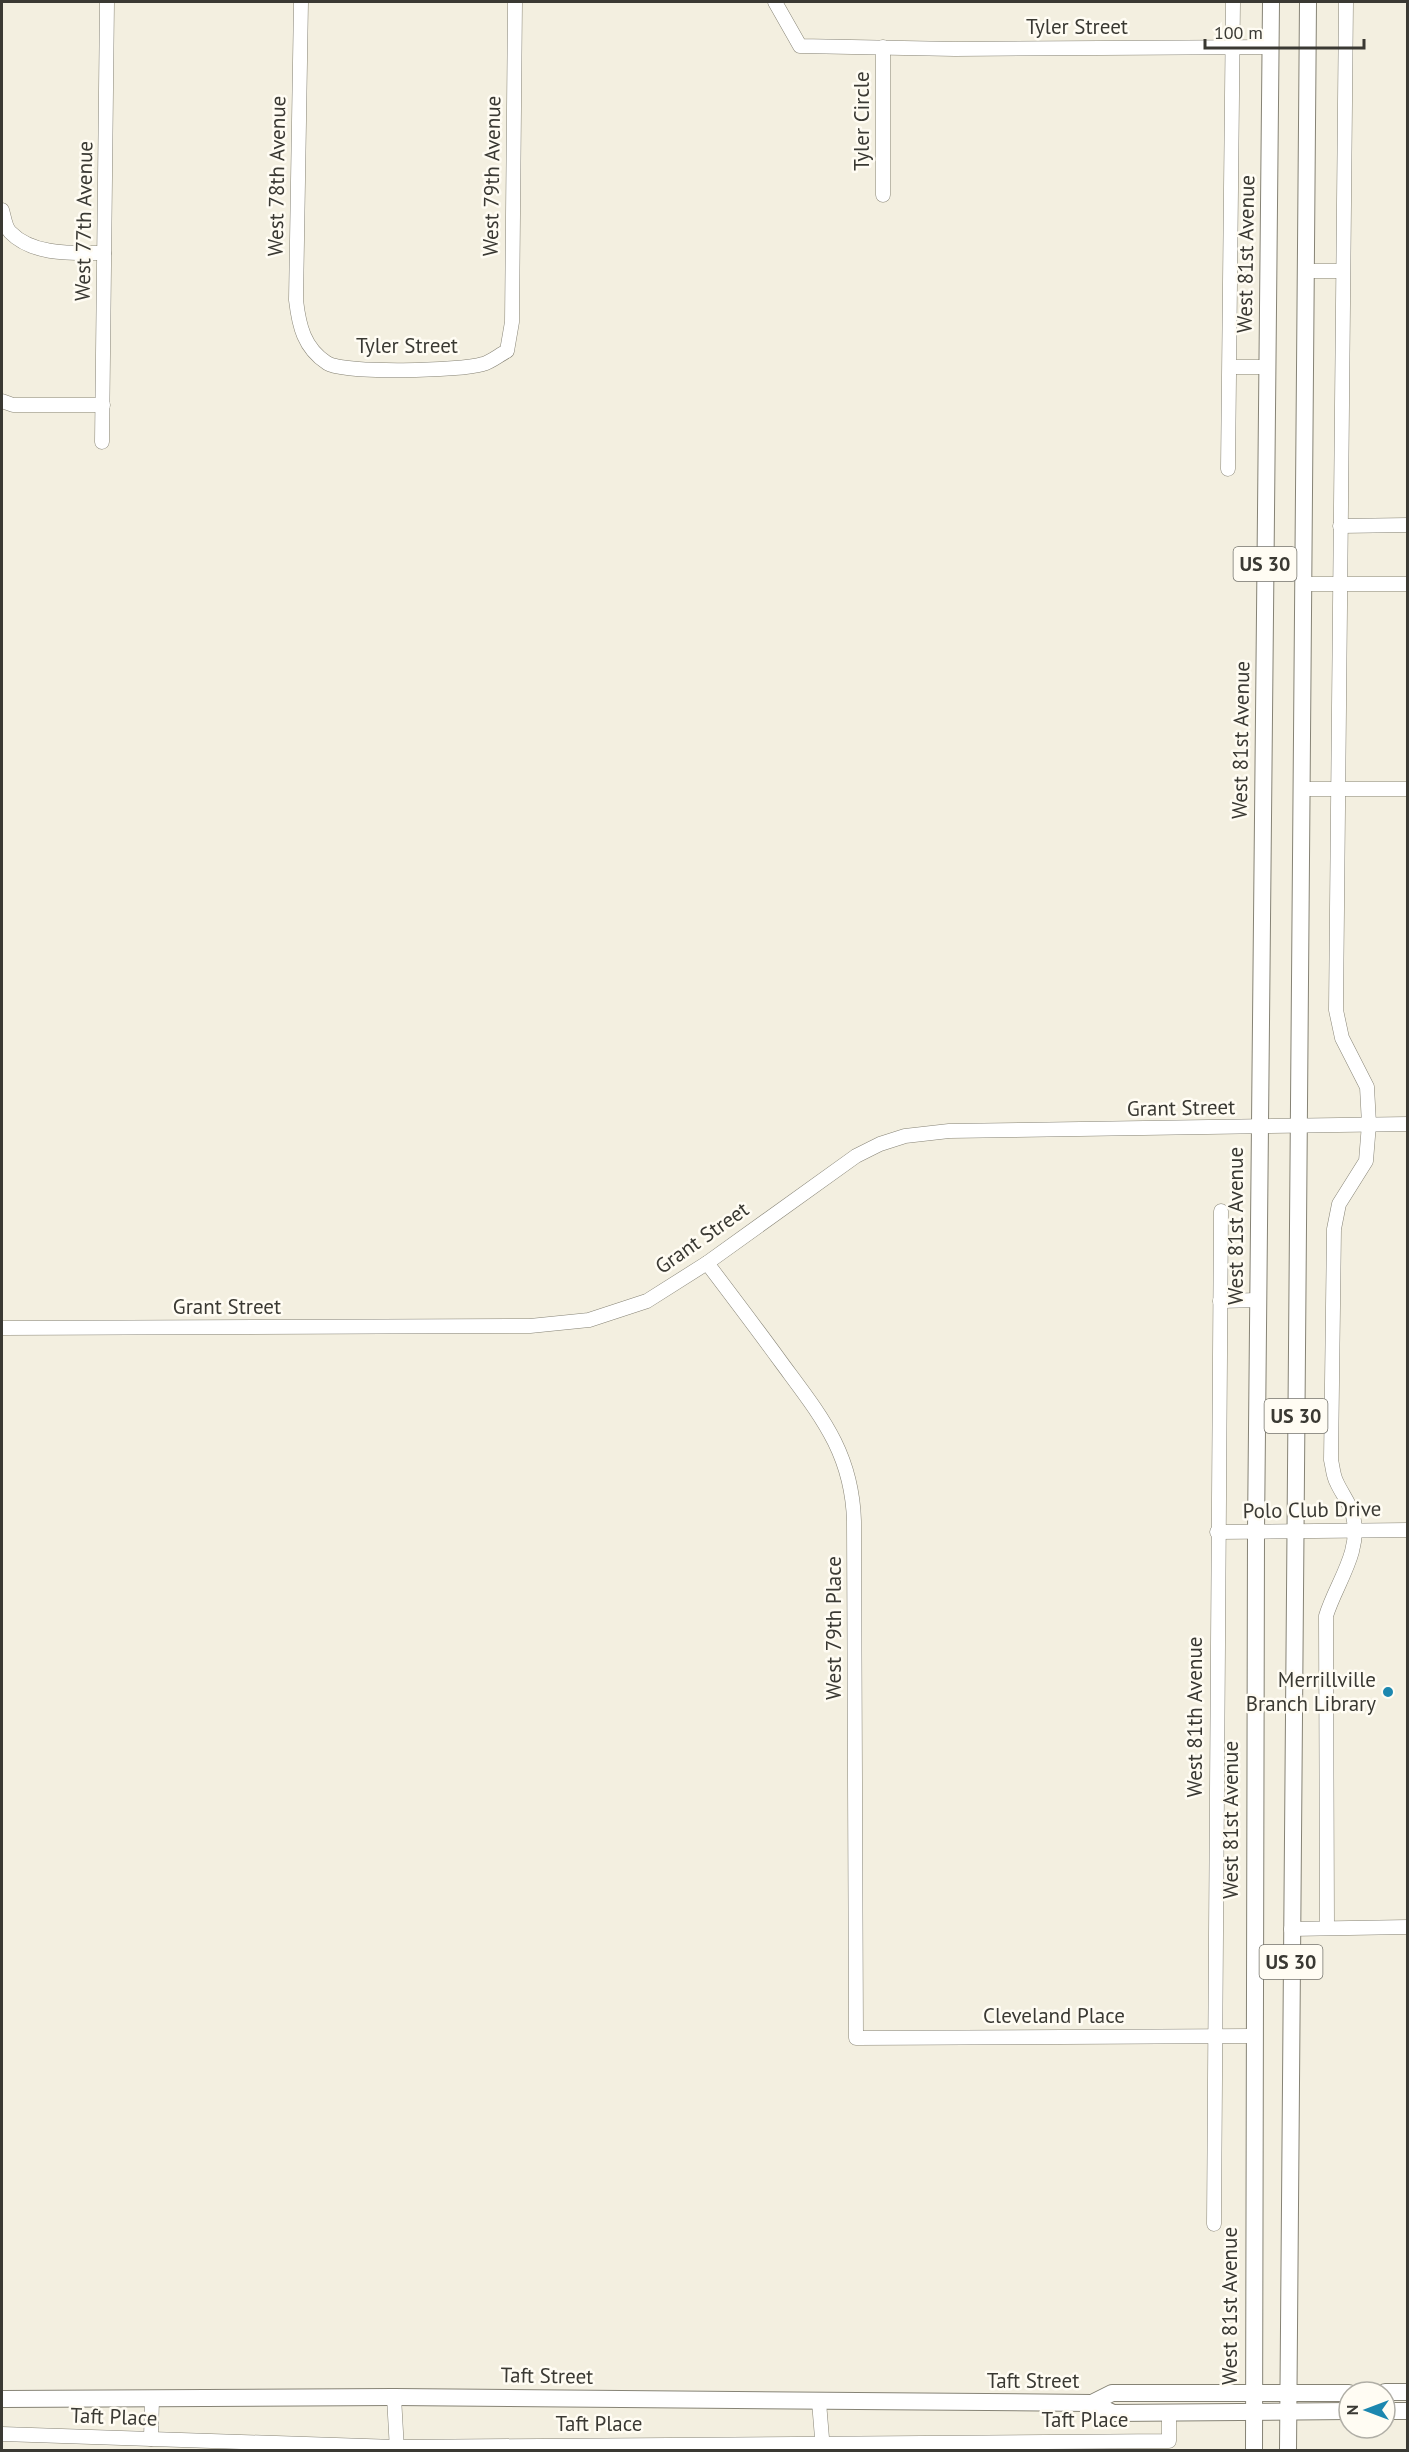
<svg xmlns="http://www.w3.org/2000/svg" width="1409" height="2452" font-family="'PT Sans',sans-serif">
<rect width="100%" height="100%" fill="#f3efe0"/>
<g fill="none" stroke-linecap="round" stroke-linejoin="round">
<defs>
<g id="minor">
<path d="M301,2l-5,298c3,26 8,48 31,63 18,11 133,8 156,1 8,-2 16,-9 24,-13l5,-29 3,-320"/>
<polyline points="775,2 800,46 955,49 1271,47"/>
<polyline points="883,47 883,195"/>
<path d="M2,210c2,6 3,17 8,22 23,24 64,21 94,21"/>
<polyline points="1306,271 1342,271"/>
<polyline points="1230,367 1267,367"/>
<polyline points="2,401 13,405 103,405"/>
<polyline points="102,442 107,2"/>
<polyline points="1228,469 1233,2"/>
<polyline points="1340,526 1408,525"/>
<polyline points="1303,584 1408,584"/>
<polyline points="1301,789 1408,789"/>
<path d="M707,1263c25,33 50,66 74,99 39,53 71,90 73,159l2,517 397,-2"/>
<polyline points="1220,1301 1258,1300"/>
<polyline points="2,1328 530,1326 589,1320 647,1301 707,1263 856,1156 880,1144 905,1136 949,1131 1408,1124"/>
<polyline points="1217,1532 1408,1530"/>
<path d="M1327,1927l-1,-311c10,-33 36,-64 27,-100 -3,-13 -11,-22 -16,-33 -4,-7 -4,-15 -6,-23l3,-231 5,-25 27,-43 3,-37 -2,-37 -25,-49 -6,-28 10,-1008"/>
<polyline points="1291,1929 1408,1927"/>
<polyline points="1214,2224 1221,1211"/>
<polyline points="394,2397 397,2450"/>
<polyline points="819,2402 823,2450"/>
<polyline points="2,2434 396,2447 1169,2441 1169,2412"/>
<polyline points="151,2439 152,2398"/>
</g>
<g id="major">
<polyline points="1385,2392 1408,2392"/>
<polyline points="2,2399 394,2397 1092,2403 1113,2413 1349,2411"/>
<polyline points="1092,2403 1112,2393 1349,2393"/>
<polyline points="1385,2411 1408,2411"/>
<polyline points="1254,2450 1256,1532 1271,2"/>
<polyline points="1288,2450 1308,2"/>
</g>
</defs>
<use href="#minor" stroke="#868375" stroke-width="15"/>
<use href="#major" stroke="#868375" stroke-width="18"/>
<use href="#minor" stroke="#fff" stroke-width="14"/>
<use href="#major" stroke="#fff" stroke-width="16"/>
</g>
<circle fill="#1c87af" stroke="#fffcf3" stroke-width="2" cx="1388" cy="1692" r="6"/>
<g text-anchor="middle" stroke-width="5" stroke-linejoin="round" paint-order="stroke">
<g fill="#fffcf3" stroke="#75746d" stroke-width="1.5">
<rect x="1233.5" y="547" width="63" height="34" rx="4.5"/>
<rect x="1264.5" y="1399" width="63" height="34" rx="4.5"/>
<rect x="1259.5" y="1945" width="63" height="34" rx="4.5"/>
</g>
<g font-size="20" font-weight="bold" fill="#3a3933">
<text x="1265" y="571">US 30</text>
<text x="1296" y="1423">US 30</text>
<text x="1291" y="1969">US 30</text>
</g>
<g font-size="21" fill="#3a3933" stroke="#fffcf3">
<text x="1077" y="34">Tyler Street</text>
<text transform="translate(862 121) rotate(-90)" y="7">Tyler Circle</text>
<text transform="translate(277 176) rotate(-89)" y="7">West 78th Avenue</text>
<text transform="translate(492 176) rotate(-89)" y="7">West 79th Avenue</text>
<text transform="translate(84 221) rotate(-89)" y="7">West 77th Avenue</text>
<text transform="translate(1246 254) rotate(-89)" y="7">West 81st Avenue</text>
<text x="407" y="353">Tyler Street</text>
<text transform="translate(1241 740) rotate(-89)" y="7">West 81st Avenue</text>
<text transform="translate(1181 1108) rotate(-1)" y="7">Grant Street</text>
<text transform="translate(1236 1226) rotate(-90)" y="7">West 81st Avenue</text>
<text transform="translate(702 1238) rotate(-35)" y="7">Grant Street</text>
<text x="227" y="1314">Grant Street</text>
<text transform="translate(1312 1510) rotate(-1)" y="7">Polo Club Drive</text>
<text transform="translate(834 1628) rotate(-90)" y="7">West 79th Place</text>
<text transform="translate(1195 1717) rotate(-90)" y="7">West 81th Avenue</text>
<text transform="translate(1231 1820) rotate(-90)" y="7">West 81st Avenue</text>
<text x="1054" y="2023">Cleveland Place</text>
<text transform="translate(1230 2306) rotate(-90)" y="7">West 81st Avenue</text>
<text transform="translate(547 2376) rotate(1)" y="7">Taft Street</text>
<text x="1033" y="2388">Taft Street</text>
<text transform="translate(114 2417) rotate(2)" y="7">Taft Place</text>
<text x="1085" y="2427">Taft Place</text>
<text x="599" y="2431">Taft Place</text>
</g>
<g font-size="21" fill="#3a3933" stroke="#fffcf3" text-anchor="end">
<text x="1376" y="1687">Merrillville<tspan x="1376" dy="24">Branch Library</tspan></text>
</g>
</g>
<rect width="1409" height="2452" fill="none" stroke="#3a3933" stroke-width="6"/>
<g transform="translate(1367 2410) rotate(270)"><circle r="28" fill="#fffcf3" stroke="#b0aea6" stroke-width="1.5"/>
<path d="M0-4.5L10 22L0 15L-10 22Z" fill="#1c87af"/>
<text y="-9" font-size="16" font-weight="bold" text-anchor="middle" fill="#3a3933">N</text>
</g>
<path d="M1205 39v9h159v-9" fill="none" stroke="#3a3933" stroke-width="3"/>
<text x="1214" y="39" font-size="18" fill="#3a3933" stroke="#fffcf3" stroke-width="4.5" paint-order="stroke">100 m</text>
</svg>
